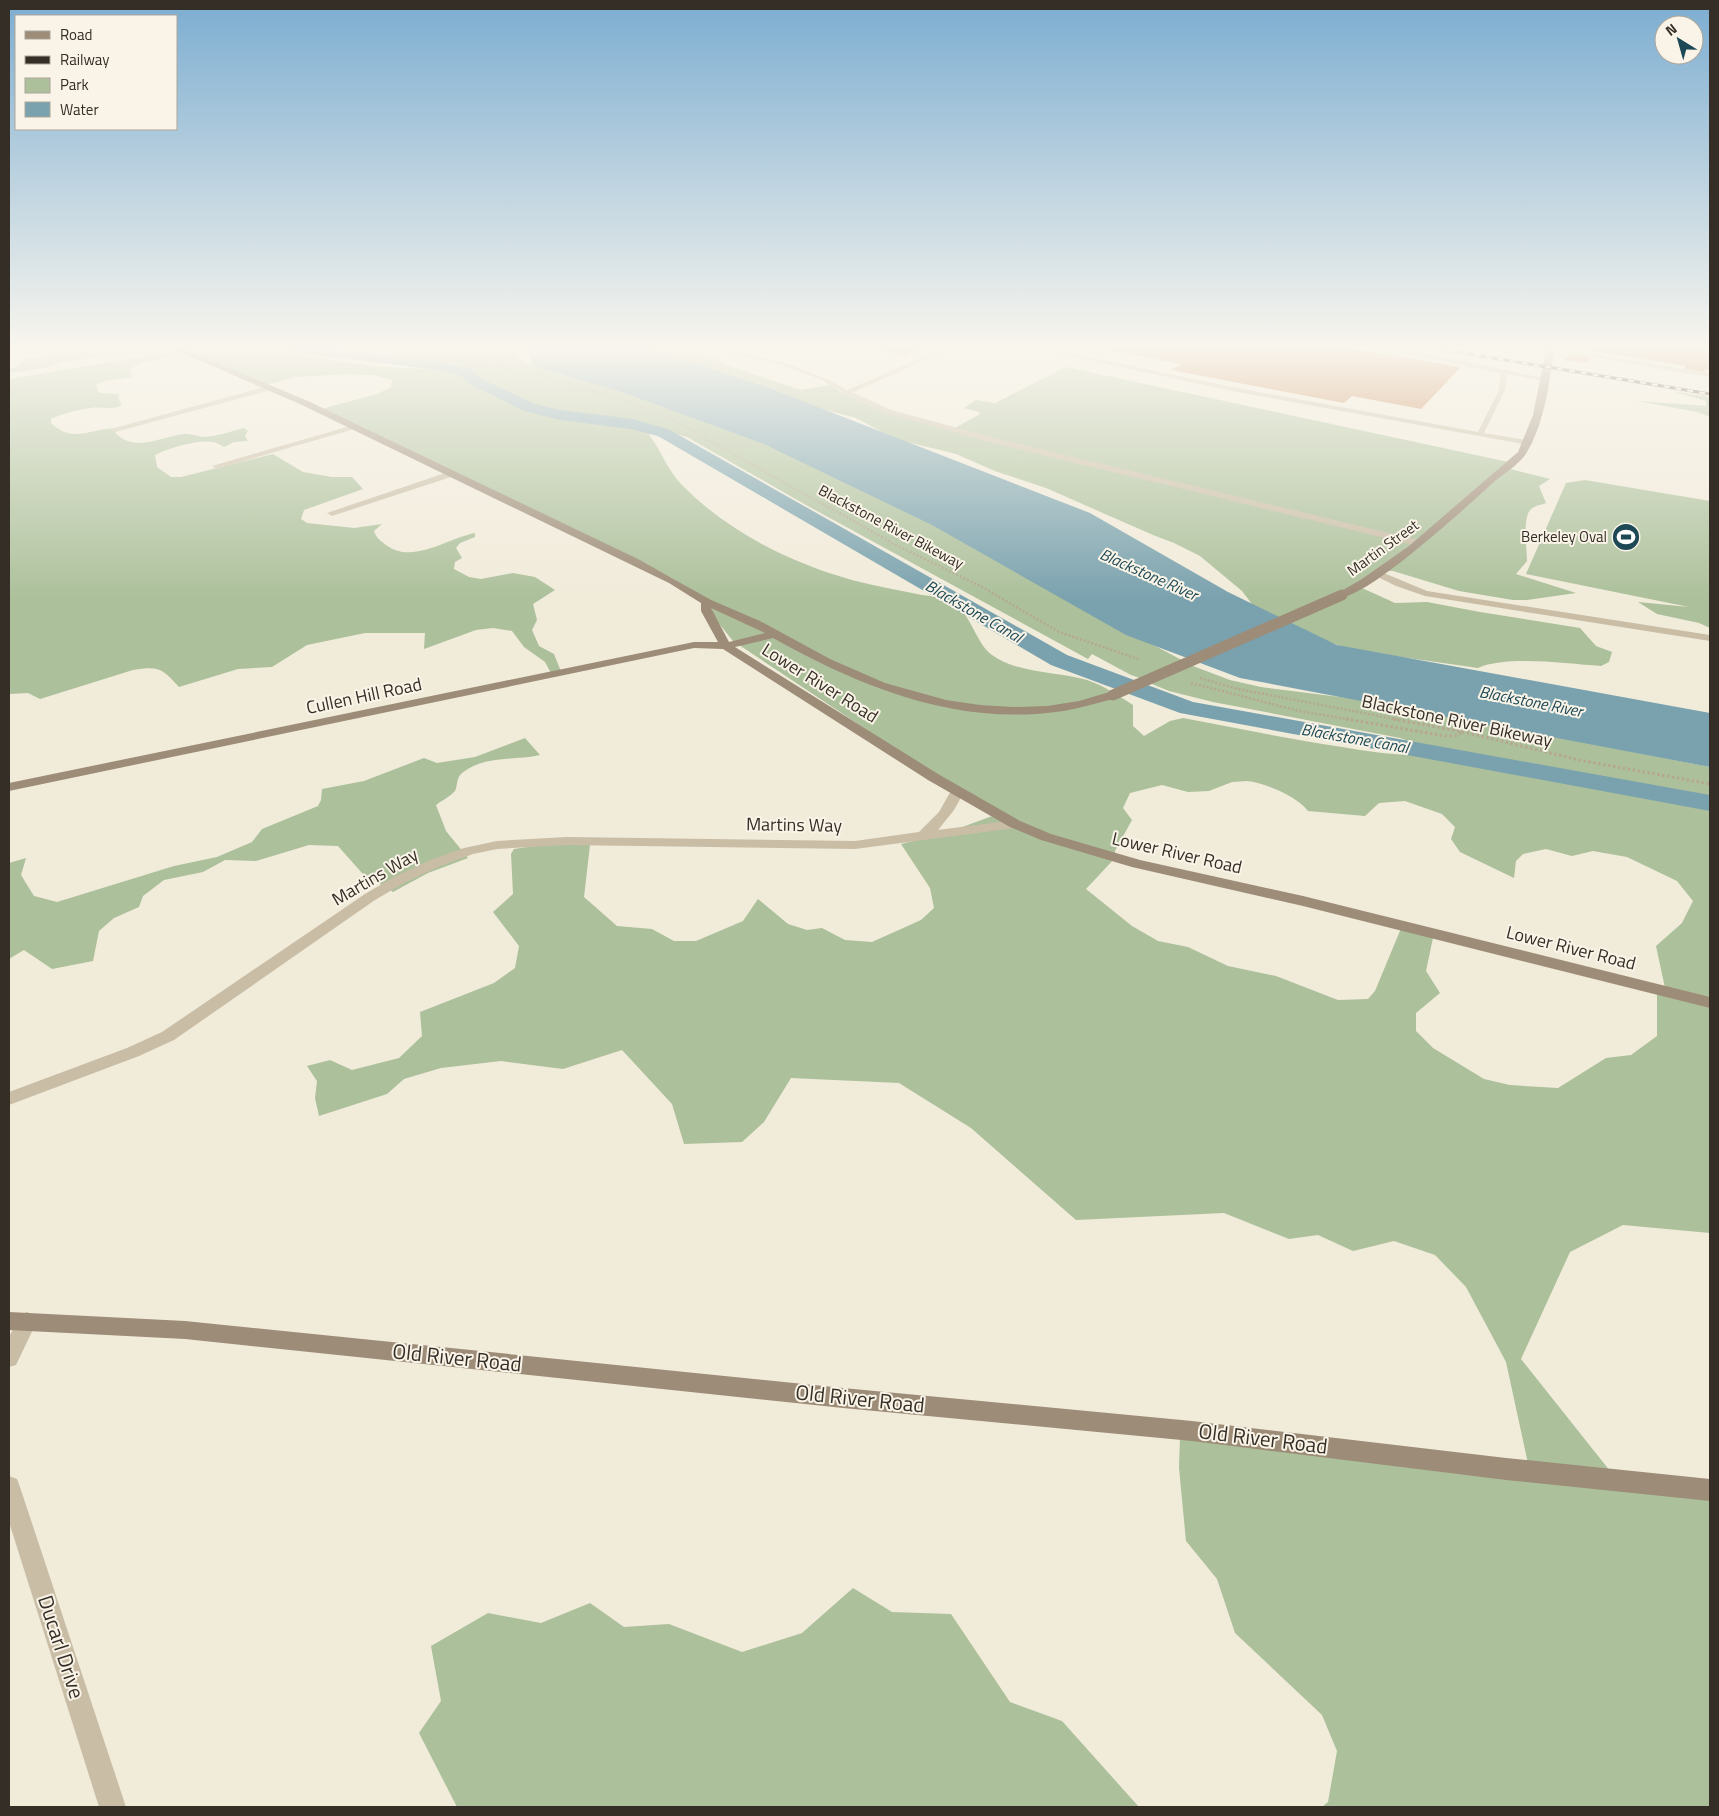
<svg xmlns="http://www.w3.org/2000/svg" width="1719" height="1816" font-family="'Titillium Web',sans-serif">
<rect width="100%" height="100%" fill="#f1ebda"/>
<g fill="#acc09b" fill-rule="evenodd">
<path d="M114,345h83l8,2 74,5 92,14 53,3 18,-2 -53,-13 -75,-9h205l-4,8 8,8 11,5 42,9 134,45 248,110 186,110 49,26 37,14 31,7 111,14 338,66v466l-87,-8 -53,27 -49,107 93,117 96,10v321h-388l6,-5 9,-51 -15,-36 -87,-82 -18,-54 -31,-38 -7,-73 1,-32 349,32 -23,-106 -40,-75 -31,-32 -41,-14 -41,10 -35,-16 -29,4 -65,-26 -148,7 -105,-92 -72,-45 -108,-5 -27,44 -22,20 -58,2 -12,-40 -50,-54 -59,19 -62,-8 -60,7 -37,11 -17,15 -68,22 -4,-18 2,-17 -10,-15 23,-6 22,10 47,-12 23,-22 -2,-24 74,-29 21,-15 4,-22 -26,-34 20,-18 -2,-40 3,-5c25,-4 51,-6 76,-4l-6,52 33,29 35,3 22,12h22l47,-20 15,-22 30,25 19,6 15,-2 23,12 27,2 49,-22 13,-12 -4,-20 -29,-44 45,-11 49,-18 -262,-174 -40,-50 -21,-13 -354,-168 59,-16 14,-7 1,-7 -19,-5 -25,-1 -52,3 -34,9 -79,-32 -42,9 -12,7 3,7 -26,4 -10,4 3,8 20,1 -1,4 4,7c-9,6 -21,1 -31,3 -14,2 -27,5 -40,11v4c24,23 43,2 70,6l-6,4c22,20 43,4 69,1 6,-1 12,2 18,3 14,0 29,-6 42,-9l4,3 -3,5 3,5 -14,1 -10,5c-3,-2 -7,-4 -11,-5 -14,-3 -45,6 -58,13l2,12 14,10h10l92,-23 30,18 29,5h20l11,12 -59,21 -3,9 6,4 47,5 28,-4 -8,7c2,7 7,10 12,14 26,20 62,-7 89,-12v4l-15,6 -4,5 6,10 -7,4 -1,7 15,8 12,2 32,-6 22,4 20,13 -22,14 4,16 -5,10 7,16 15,8 8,20 -10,1 -7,-13 -21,-15 -12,-16 -19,-3 -17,2 -52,19 1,-16h-60l-58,12 -35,22 -34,2 -59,18c-17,-19 -20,-21 -46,-17l-93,29 -12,-6 -19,1v-315l136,-23 -8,-5 -74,11 -19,6 -35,5v-4l9,-3 5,-7zM664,431l23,6 119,68 282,154 4,-5 39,21 21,7v2l17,7 44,11 187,36 25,9 9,7c-30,3 -62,-2 -92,-7 -53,-8 -106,-19 -159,-29l-13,3 -26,15 -11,-10v-21c-14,-9 -30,-20 -46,-25 -29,-8 -71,-7 -95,-25 -17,-12 -22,-47 -44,-55 -8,-3 -18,-4 -26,-5 -23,-5 -47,-9 -70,-15 -62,-17 -125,-49 -170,-95 -15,-15 -20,-34 -33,-50l3,-3zM1247,781c18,2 50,15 61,30l57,5 14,-13 26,-2 37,13 13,13 -4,12 9,13 54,26 2,-17 7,-7 23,-5 26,7 21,-5 34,6 50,24 16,20 -11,22 -26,23 9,42 -8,6v42l-26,19 -25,3 -48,30 -48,-3 -26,-6 -51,-31 -17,-17v-18l24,-20 -14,-22 8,-38 -32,-7 -27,65 -7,8 -30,1 -62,-24 -48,-10 -40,-19 -30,-6 -26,-15 -46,-37 29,-31v-7l17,-31 -9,-12 7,-15 32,-8 26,7 21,-1 23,-9z"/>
<path d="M620,345h53l28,6 24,14 76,25 30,-5 11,8 35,14 76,22 27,-15 -1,-2 -15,-4 12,-8 19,3 71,-36 447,96 -3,6 40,10 -11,7 7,17c-5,2 -10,2 -15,6 -9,8 -4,40 -4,52l-11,13 60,19 -49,7h-14l-54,-9 -66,-20h-5l-26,17 33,15 32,-1 53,10 100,16 16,18 16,6 -3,10 -8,4c-34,-2 -93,-11 -123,2l-126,-18 -70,-25 -24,-13 -16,-21 -42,-35 -26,-13 -21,-8 -107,-47 -51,-17 -39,-17 -61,-15 -39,-21 -57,-15z"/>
<polygon points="1672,391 1710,397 1710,417 1697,412 1637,401 1706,406 1706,401"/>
<polygon points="1585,480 1710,501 1710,628 1699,623 1657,614 1638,602 1689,607 1526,574 1566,483"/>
<path d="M525,738l15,17c-26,6 -56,0 -78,18 -6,5 -4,12 -7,18 -4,5 -14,10 -19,14l10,26 22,27 -40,15 -35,19 -31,-19 -24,-27 -29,-1 -53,16 -31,-1 -22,12 -39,8 -21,16 -4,11 -25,11 -15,13 -6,30 -41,8 -28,-19 -15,9v-96l17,-5 -5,17 13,21 23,6 117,-36 43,-9 35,-15 10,-13 56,-23 3,-6 1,-11 42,-8 60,-23 13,5 38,-6z"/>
<polygon points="853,1588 892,1612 951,1614 1010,1702 1062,1721 1139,1807 457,1807 419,1733 441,1701 431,1646 488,1613 541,1623 590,1603 624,1627 669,1624 742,1652 802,1633"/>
</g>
<polygon fill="#7aa2ae" points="526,345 639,345 769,388 1090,513 1228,592 1337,645 1710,713 1710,767 1240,678 1126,635 932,525 764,444 619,391 533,366"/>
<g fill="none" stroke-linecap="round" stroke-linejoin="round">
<polygon fill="#7aa2ae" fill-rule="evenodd" points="263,345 305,345 438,362 470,369 480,378 535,404 560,410 633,419 670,430 1067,655 1193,702 1710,795 1710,811 1180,713 1051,665 658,436 631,429 560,420 524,411 470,384 460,375 438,370 270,349"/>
</g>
<g fill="#c57c45">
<polygon points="856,345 929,345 906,356"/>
<polygon points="1115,345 1331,345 1461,367 1421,409 1352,396 1344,403 1171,370 1181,364 1107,350"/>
<polygon points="1595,345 1678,345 1690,348 1692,345 1710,348 1710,370 1706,369 1704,372 1684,369 1686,366 1591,351"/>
<polygon points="1571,354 1592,357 1586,363 1565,360"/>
</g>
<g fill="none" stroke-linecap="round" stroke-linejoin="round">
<g stroke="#b5a791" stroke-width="2" stroke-dasharray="1 1" stroke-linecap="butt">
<polyline points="344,345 490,365 538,375 631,402 673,420 831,509"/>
<polyline points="392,351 398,345"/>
</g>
<g stroke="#b5a791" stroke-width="2.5" stroke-dasharray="2 2" stroke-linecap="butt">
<polyline points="829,507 892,543 982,587 1059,632 1138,659"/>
<polyline points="1200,678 1238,689 1400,720"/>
<polyline points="1191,683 1299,711 1353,720"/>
</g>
<g stroke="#b5a791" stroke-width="3" stroke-dasharray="2.5 2.5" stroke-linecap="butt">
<polyline points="1346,719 1445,736 1455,736 1463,732"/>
<polyline points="1393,719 1464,732 1579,760 1710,784"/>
</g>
<g fill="#c9bda6" fill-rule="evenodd">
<path d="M698,345h11c49,11 96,20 138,45l104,-45h8l-112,50 -25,-15 -43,-16z"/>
<polygon points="764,345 776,345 795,350 792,352"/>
<polygon points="1018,345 1030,345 1237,388 1478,432 1499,390 1501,373 1356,345 1370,345 1464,361 1547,379 1544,381 1507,374 1505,390 1484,433 1532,441 1533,443 1529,445 1237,392"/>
<polygon points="1550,347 1710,373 1710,377 1548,350"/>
<polygon points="1379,571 1427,591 1710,635 1710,641 1425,596 1396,586 1376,576 1375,574"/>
</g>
<g fill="#c9bda6" fill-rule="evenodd">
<polygon points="268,386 272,388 271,390 115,432 111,429"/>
<polygon points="844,391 850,391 891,410 999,439 1422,541 1423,543 1418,546 993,443 885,413 844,395"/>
<polygon points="354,425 361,427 220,468 217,469 212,466"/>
<polygon points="451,471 456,474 454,476 335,515 332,516 327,513"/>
<polygon points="957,788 964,792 954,810 938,830 1015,820 1022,824 1015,828 855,849 567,845 497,849 473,854 438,867 404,883 375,900 174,1040 139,1056 9,1105 9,1092 127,1048 162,1032 365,894 394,877 428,861 464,848 497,841 567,837 855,841 919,832 939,812 952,789"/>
<polygon points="27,1312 34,1315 37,1321 16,1365 9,1367 9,1337 20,1315"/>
<polygon points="9,1476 17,1479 20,1487 126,1807 99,1807 9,1522"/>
</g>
<g fill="#9d8c78" fill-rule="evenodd">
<path d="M164,345h10l134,56 330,158 73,41 49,21 70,38 55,24 61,17 34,5 33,2 34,-1 32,-5 34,-10 4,1 2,3 -2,3c-23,6 -46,13 -70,15 -98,10 -190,-28 -274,-75l-38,9 203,127 82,47 31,13 89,26 163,36 407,101v11l-407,-102 -171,-39 -91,-27 -31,-13 -82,-47 -205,-131 -29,-1 -685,143v-8l685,-141h24l-17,-31v-8l-32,-20 -367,-178zM711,608l54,25 -36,9z"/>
<path d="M1547,345h8c-6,36 -9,75 -28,107 -6,11 -21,20 -31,28 -22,20 -133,123 -158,117l-1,-2 1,-2 24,-14 47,-33 109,-94 15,-37z"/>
<polygon points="9,1312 185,1321 843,1388 1192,1421 1506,1458 1710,1479 1710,1501 1506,1480 1192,1441 843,1408 185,1339 9,1330"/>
</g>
<defs>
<polyline id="rail" points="1415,345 1710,394"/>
</defs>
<use href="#rail" stroke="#352e27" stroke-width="3"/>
<use href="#rail" stroke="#f9f4e7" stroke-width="2" stroke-dasharray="6" stroke-linecap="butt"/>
<polyline stroke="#9d8c78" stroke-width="11" points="1113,695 1342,595"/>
</g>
<linearGradient id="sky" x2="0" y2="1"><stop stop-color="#7cadd1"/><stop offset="0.58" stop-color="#f9f6ee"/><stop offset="1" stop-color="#f9f6ee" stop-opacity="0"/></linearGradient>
<rect width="1719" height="599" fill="url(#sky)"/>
<defs>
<symbol id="stadium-disc" viewBox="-11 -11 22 22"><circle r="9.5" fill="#1d4856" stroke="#f9f4e7"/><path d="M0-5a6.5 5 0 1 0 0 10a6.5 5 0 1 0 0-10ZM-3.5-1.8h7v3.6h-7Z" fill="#fff"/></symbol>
</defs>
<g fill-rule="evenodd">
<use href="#stadium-disc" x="1610" y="521" width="32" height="32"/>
</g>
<g text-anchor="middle" stroke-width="4" stroke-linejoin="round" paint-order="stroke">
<g font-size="15" fill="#352e27" stroke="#f9f4e7">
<text transform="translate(891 527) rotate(28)" y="5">Blackstone River Bikeway</text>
<text transform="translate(1383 548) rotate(-36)" y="5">Martin Street</text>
</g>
<g font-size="15" fill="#352e27" stroke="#f9f4e7" text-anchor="end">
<text x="1607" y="542">Berkeley Oval</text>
</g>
<g font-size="16" font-style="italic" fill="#1d4856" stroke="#f9f4e7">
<text transform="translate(1149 574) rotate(24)" y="6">Blackstone River</text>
<text transform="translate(974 611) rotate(30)" y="6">Blackstone Canal</text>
<text transform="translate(1531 701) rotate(11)" y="6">Blackstone River</text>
<text transform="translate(1355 738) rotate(10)" y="6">Blackstone Canal</text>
</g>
<g font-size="18" fill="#352e27" stroke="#f9f4e7">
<text transform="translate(820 683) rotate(32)" y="6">Lower River Road</text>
<text transform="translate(364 696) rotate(-12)" y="6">Cullen Hill Road</text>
<text transform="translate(1457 721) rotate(12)" y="6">Blackstone River Bikeway</text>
<text transform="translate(794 825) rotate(1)" y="6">Martins Way</text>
<text transform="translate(1177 853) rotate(13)" y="6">Lower River Road</text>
<text transform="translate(375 877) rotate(-30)" y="6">Martins Way</text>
<text transform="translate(1571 948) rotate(14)" y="6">Lower River Road</text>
</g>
<g font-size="21" fill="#352e27" stroke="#f9f4e7">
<text transform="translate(457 1358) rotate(6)" y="7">Old River Road</text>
<text transform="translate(860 1399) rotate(6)" y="7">Old River Road</text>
<text transform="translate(1263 1439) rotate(7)" y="7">Old River Road</text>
<text transform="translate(61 1647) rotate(72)" y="7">Ducarl Drive</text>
</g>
</g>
<rect width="1719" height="1816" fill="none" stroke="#352e27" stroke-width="20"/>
<rect x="15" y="15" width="162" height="115" fill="#f9f4e7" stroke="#aba59a"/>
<rect x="25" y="31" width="25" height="8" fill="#9d8c78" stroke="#aba59a"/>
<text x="60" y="40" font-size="15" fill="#352e27">Road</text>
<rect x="25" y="56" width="25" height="8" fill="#352e27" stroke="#aba59a"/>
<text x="60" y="65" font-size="15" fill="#352e27">Railway</text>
<rect x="25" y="78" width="25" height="15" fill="#acc09b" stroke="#aba59a"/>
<text x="60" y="90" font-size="15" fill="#352e27">Park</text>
<rect x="25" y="102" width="25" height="15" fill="#7aa2ae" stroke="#aba59a"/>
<text x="60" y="115" font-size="15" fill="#352e27">Water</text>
<g transform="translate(1679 40) rotate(323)"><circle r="24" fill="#f9f4e7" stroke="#aba59a"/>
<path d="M0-4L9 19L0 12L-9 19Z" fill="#1d4856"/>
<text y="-8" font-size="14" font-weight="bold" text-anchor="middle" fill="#352e27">N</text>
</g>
</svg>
